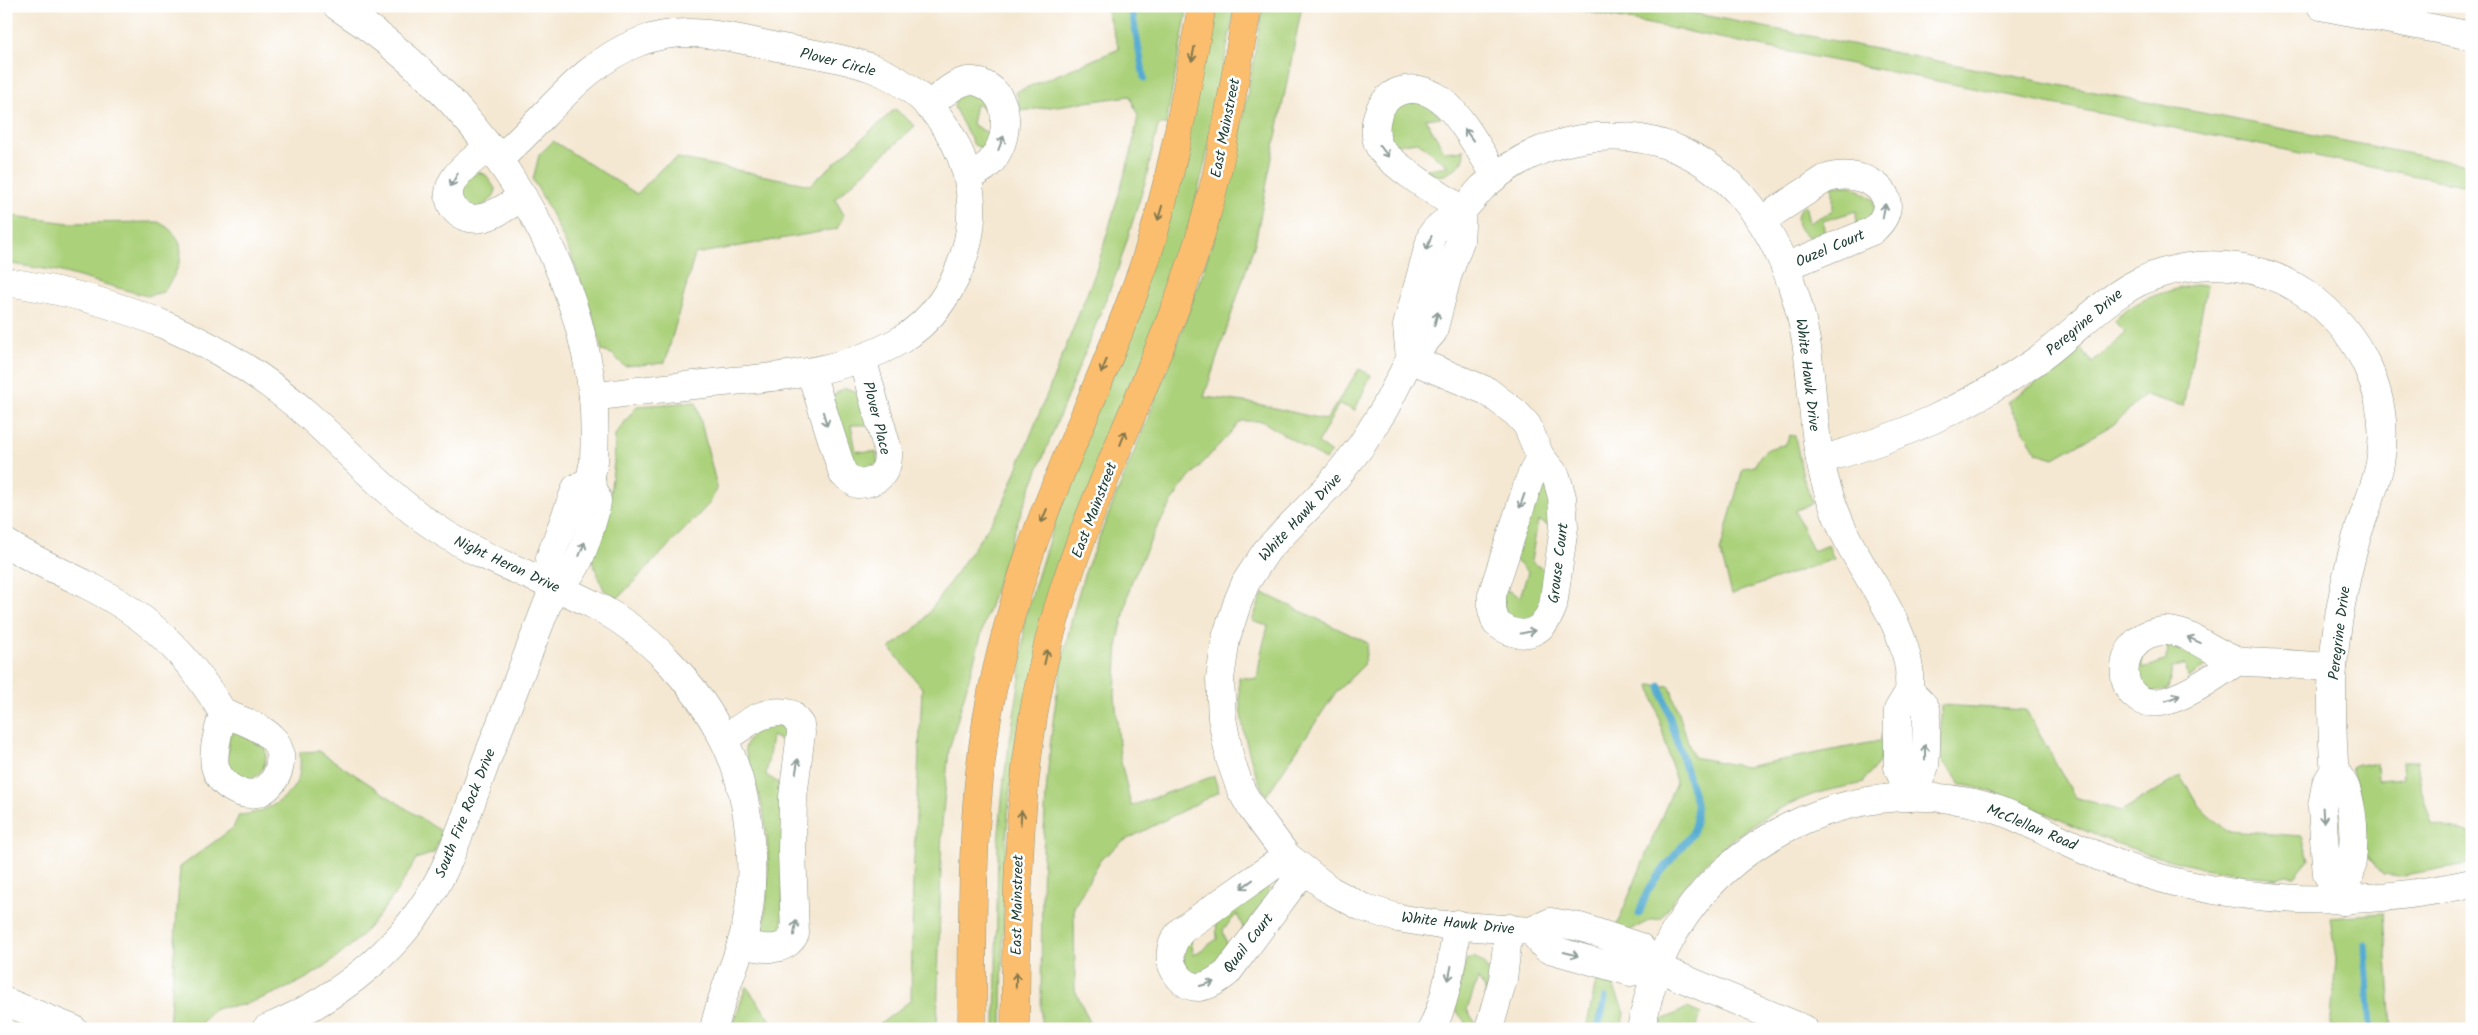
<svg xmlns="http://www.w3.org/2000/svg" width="2478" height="1035" font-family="Kalam,sans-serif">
<rect width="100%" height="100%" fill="#fff"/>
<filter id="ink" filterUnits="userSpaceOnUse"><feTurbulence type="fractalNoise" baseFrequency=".02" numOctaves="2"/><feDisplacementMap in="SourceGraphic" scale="10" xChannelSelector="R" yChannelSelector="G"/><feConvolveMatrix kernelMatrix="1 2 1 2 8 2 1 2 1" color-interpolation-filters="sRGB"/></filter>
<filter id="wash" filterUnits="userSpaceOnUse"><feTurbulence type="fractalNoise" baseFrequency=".0096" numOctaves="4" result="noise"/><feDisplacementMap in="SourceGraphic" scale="20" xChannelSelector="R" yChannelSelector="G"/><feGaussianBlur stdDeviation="1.12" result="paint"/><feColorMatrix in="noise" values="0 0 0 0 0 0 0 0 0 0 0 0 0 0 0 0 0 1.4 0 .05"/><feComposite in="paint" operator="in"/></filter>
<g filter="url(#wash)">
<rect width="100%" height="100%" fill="#f5e8d3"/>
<g fill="#abd17a" stroke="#658757">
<polygon points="1105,6 1188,6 1166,124 1158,126 1146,179 1118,269 1018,520 986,618 949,750 942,823 937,1029 874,1029 911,1000 913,880 922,688 890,648 921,624 1002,507 1096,271 1131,153 1138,116 1130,96 1021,111 1016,92 1119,49"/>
<path d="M1215,6h20l-28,149 -20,79 -170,497c-14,99 -14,198 -15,298h-7l3,-186 6,-65 16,-100 5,-61z"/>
<path d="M1263,6h39l-47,237 -51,154 49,6 73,17 33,-51 12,6 -16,35 -16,-6 -21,39 13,10 -6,7 -63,-39h-21l-60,66 -26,44 -24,52 -13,58 -3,53 5,63 11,49 83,-30 5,16 -97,50 -21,17 -27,48 1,83 18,39h-52c1,-151 -3,-308 43,-454 49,-124 105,-247 141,-376 17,-63 26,-129 38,-193z"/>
<polygon points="1558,6 1657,6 2472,166 2472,187"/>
<polygon points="962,92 986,98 994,115 976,104 972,124 991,135 986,146 982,148 974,145 954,107 955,101"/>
<path d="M1423,102l19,15 -17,2 20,33 19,-2 -1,12c-12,9 -19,19 -34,10l-2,-3 21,-3 -30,-24 -26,3 -4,-4 1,-28 7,-10z"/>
<path d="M895,109l20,17 -80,73 9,16 -7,14 -142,25 -30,109 -41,3 -12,-12 -10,-3c-15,-61 -37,-116 -69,-171l6,-25 14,-14 84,53 25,-26 16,-10 132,27z"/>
<path d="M478,172l8,3 10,15c-3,10 -10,15 -19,18l-15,-6v-20z"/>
<path d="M1833,186h19l22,14v15l-17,10 -1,-14 -33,10 2,18c-23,4 -38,-21 -20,-35l4,19 24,-13z"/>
<path d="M6,215l63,8 89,-1c35,17 24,45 5,70l-16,4 -89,-25 -52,-8z"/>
<path d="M2195,285l12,1 -24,120 -38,-11 -31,29 -60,34 -17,-5 -30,-51 44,-29 30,-25 11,15 34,-30 -12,-12c22,-23 52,-30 81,-36z"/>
<path d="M843,389c21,-2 22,20 27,36h-19l5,26 20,1 2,11 -23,10 -23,-73 2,-5z"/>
<polygon points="696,402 717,487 710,503 618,598 604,590 590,556 610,494 614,463 615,435 637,406"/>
<path d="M1790,435l5,1 8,41 10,26 -18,8 18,40 15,-6 6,14 -102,35 -12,-43 23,-83 12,-2c6,-16 14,-19 30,-21z"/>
<polygon points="1540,482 1547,482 1553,527 1538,521 1531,561 1548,573 1541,612 1529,622 1507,618 1502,595 1505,589 1520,597 1528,572 1514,559"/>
<path d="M1263,593l105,50 -4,22 -28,27 -70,104c-18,-36 -26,-72 -27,-111v-8l18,2 4,-26 7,-27 -16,-5z"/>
<polygon points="2168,643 2185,647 2212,662 2188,678 2186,664 2172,668 2168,690 2151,692 2136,680 2136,663 2142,655 2142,669 2167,660"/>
<path d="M1650,685l20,1 23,71 53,10 138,-27 -4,21 -16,19v3c-17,4 -35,6 -52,12 -62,22 -117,69 -151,124l-10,1 -25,12 -10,-5 60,-145z"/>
<path d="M1941,705l85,5 49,87 46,14 60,-35 18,30 28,25 75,5 7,23 -14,17 -9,-1 -9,3c-68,-5 -134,-22 -196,-49 -42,-18 -76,-37 -122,-45l-4,-9 -14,-15z"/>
<path d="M787,724l4,21 -19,-9 -6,39 19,12 -3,147 -11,2 -7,-3 -1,-5c7,-42 8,-87 -3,-129 -4,-17 -12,-34 -15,-51 6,-21 23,-23 42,-24z"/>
<path d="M233,730l32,18c4,15 -6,37 -26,30 -4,-2 -9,-8 -12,-11l2,-34z"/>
<path d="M319,751l123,81 -8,21 -18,6c-29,54 -70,102 -127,128 -15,7 -31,13 -47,18 -8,2 -23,1 -30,6 -5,4 -10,12 -15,17l-28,1 11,-162 53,-39 6,-13c24,-1 52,-15 60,-39 2,-7 1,-17 1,-24z"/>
<polygon points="2402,761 2417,761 2422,793 2432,824 2472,833 2472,863 2399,876 2384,874 2363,851 2360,796 2351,768 2357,765 2377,763 2378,780 2403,778"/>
<path d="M1268,886l2,6 -26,38 -7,-16 -14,16 6,21c-11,16 -19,27 -40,21l-5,-8v-21l6,-6 4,18 23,-16 -1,-19z"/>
<polygon points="2384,913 2392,1029 2330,1029 2336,960 2330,917"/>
<path d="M1474,957c16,9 19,20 13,37l-9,-16 -11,32 12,18 -17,1 3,-7 -11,-14 12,-48z"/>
<polygon points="1598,972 1609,976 1625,1013 1622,1029 1586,1029"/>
<polygon points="746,986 777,1029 732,1029"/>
<polygon points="1687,1008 1701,1014 1696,1029 1660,1029 1661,1021"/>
</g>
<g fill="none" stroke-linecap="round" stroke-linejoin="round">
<g stroke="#55acd2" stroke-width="7">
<polyline points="1131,6 1144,78"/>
<polyline points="1639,914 1647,892 1657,877 1692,834 1696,819 1696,802 1660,686"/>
<polyline points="2365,944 2370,1029"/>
<polyline points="1598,1029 1605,998"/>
</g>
</g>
</g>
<g filter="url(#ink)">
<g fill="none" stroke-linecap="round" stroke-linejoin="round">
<defs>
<g id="minor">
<polyline points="2321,6 2472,36"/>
<path d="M928,106c12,-9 24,-22 39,-25 6,-1 12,1 18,4 26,13 24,50 10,71 -6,11 -16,15 -27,21"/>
<path d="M490,147c-18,13 -57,38 -34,64 6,6 16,9 25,7 14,-2 29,-14 42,-21"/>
<path d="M499,159c45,-38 83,-96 140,-117 46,-18 92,-5 138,5 31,6 65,10 95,21 73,27 116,109 93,184 -10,36 -33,70 -66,89 -51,29 -109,35 -166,40 -47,5 -94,9 -140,16"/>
<polyline points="1462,210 1460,241 1447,277 1433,332 1410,359 1385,408 1361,446 1329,486 1267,550 1246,582 1238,601 1226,638 1220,679 1222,718 1230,759 1241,790 1252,809 1287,856 1330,890 1362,907 1398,918 1434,924 1531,931 1551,922 1580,927 1640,947 1658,968 1631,972 1546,948 1531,931"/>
<path d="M1462,210c-18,-12 -72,-46 -82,-62 -5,-8 -5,-17 -4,-26 6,-33 37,-42 64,-23 19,13 43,57 56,77"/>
<path d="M1762,220l63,-41c38,-14 87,18 47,52l-87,36"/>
<path d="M6,282c112,15 217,58 302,133 42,38 81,82 128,113 49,33 106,50 158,77 55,28 101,78 129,133 29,57 37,147 18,207 -9,28 -21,55 -27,84"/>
<path d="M1410,359l-3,-33 25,-92c10,-13 19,-14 31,-25 7,-6 13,-15 20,-22 32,-29 71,-46 114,-50 123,-9 191,96 209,204 8,50 6,101 22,150 8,25 19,50 33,73 12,21 26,40 35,62 6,13 11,29 13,43 1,6 -1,14 1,20 3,8 13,13 16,20 1,6 0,49 -1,56 -2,11 -10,22 -15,32"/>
<path d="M1410,359l77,32 29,22 11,12 13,31 16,20 6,21 2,30 -11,79c-10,29 -32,36 -57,17l-4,-13v-15l37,-114 11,-25"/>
<path d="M811,373l32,101 14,10c21,-1 32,-11 31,-33l-26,-93"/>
<path d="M1820,460c79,-22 148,-52 216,-99 43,-30 74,-73 126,-88 48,-15 101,-8 143,20 55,38 87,103 75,170 -5,28 -18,53 -25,80 -11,41 -19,82 -22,124 -2,25 -1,51 0,77 1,7 0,17 2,24 2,7 8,13 11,21 12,36 8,76 -2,112"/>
<path d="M6,543c26,17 54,28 81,42 62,31 101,69 136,128 -4,16 -11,37 -8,53 4,18 26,33 45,26 20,-9 28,-40 11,-55 -13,-12 -31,-17 -48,-24"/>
<polyline points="554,587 550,558 576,488 591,480"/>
<path d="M2238,661c-23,14 -50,36 -77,41 -49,8 -49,-69 3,-71 27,-1 49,23 74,30 9,2 20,1 30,2 22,1 43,3 65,4"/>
<path d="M724,739c20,-13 41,-33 67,-25l9,11 1,8 -8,64 -1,54 3,83c-12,21 -33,14 -54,10"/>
<polyline points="2335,769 2326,784 2322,806 2324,838 2327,874 2344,901"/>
<polyline points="1910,797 1898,767 1898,710 1910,690"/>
<path d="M1287,856l-105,74c-5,6 -10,12 -11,21 -3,16 11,36 28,36 11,-1 20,-8 28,-14l76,-102"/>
<polyline points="1658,968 1804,1029"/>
<polyline points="6,1002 73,1029"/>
<path d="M266,1029c76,-32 140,-83 177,-157 17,-36 30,-75 44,-113 22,-57 45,-115 67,-172 7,-6 16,-11 20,-18 7,-10 22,-56 23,-68 0,-7 -6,-14 -6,-22 0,-6 2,-12 3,-18 1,-22 1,-43 -1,-65 -20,-160 -122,-304 -256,-390"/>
<path d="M1432,1029c16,-34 20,-68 25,-105"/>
<polyline points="1489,1029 1503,979 1509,928"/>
<path d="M1641,1029c6,-29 13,-57 26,-83 59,-116 199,-174 322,-139 28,8 54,24 80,36 38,18 77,33 119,42 94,20 190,19 284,-2"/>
</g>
<g id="major">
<path d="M972,1029c1,-120 -3,-242 25,-360 12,-50 26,-99 44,-147 33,-86 73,-170 103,-257 28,-84 42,-172 58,-259"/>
<path d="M1015,1029c2,-133 1,-266 36,-396 36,-135 106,-260 148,-393 24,-76 34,-156 49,-234"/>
</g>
</defs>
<use href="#minor" stroke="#8a9284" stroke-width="29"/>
<use href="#major" stroke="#8a9284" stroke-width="29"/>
<use href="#minor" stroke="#fff" stroke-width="28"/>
<use href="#major" stroke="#fbbe6e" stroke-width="28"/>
</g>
<defs><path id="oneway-shaft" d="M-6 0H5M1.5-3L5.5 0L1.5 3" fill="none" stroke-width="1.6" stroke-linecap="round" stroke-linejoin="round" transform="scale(1.25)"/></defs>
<g stroke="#82774e">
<use href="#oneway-shaft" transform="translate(1193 54) rotate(101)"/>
<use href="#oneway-shaft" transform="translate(1160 213) rotate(106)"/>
<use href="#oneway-shaft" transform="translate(1104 366) rotate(112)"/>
<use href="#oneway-shaft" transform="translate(1123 438) rotate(-68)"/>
<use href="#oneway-shaft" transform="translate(1044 516) rotate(112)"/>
<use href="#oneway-shaft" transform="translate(1046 657) rotate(-77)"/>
<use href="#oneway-shaft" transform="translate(1021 818) rotate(-85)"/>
<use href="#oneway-shaft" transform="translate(1016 980) rotate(-89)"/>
</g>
<g stroke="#8f9e9a">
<use href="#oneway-shaft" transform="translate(1469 135) rotate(-126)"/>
<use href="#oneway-shaft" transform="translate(1001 143) rotate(-69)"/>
<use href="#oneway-shaft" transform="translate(1384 151) rotate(52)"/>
<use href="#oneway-shaft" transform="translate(454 180) rotate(120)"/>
<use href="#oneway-shaft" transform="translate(1884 211) rotate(-80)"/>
<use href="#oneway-shaft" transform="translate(1429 243) rotate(110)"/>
<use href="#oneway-shaft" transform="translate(1436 319) rotate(-75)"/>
<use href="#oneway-shaft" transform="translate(825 419) rotate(74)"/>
<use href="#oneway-shaft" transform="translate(1522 501) rotate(109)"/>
<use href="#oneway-shaft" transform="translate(582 549) rotate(-69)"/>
<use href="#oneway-shaft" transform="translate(1528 632) rotate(-12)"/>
<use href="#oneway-shaft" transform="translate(2194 640) rotate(-156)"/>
<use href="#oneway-shaft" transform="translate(2173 698) rotate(-21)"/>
<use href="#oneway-shaft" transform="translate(1925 752) rotate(-90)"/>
<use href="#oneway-shaft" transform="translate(797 766) rotate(-81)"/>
<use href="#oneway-shaft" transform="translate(2323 815) rotate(87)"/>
<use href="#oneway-shaft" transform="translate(1247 884) rotate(144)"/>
<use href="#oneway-shaft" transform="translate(795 928) rotate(-82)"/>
<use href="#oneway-shaft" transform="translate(1571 954) rotate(15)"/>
<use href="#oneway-shaft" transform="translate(1450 973) rotate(101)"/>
<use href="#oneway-shaft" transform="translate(1207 984) rotate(-16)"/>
</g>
</g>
<g text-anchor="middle" stroke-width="5" stroke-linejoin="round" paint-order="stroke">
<g font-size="15" fill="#1f3d34" stroke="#fff">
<text transform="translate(838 62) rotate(14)" y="5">Plover Circle</text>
<text transform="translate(1225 128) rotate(-79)" y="5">East Mainstreet</text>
<text transform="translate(1830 248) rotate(-23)" y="5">Ouzel Court</text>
<text transform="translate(2084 322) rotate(-40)" y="5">Peregrine Drive</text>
<text transform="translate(1808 375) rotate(83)" y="5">White Hawk Drive</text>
<text transform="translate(877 418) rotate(76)" y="5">Plover Place</text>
<text transform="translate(1094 510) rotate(-69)" y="5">East Mainstreet</text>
<text transform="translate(1300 517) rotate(-47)" y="5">White Hawk Drive</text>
<text transform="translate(1558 563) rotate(-83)" y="5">Grouse Court</text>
<text transform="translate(507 564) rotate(25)" y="5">Night Heron Drive</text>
<text transform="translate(2339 633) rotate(-83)" y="5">Peregrine Drive</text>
<text transform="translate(465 813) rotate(-68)" y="5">South Fire Rock Drive</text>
<text transform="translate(2032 827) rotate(23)" y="5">McClellan Road</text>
<text transform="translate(1017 905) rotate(-89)" y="5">East Mainstreet</text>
<text transform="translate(1458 923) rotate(6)" y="5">White Hawk Drive</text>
<text transform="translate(1248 943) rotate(-52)" y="5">Quail Court</text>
</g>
</g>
<rect width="2478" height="1035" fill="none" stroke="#fff" stroke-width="25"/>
</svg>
